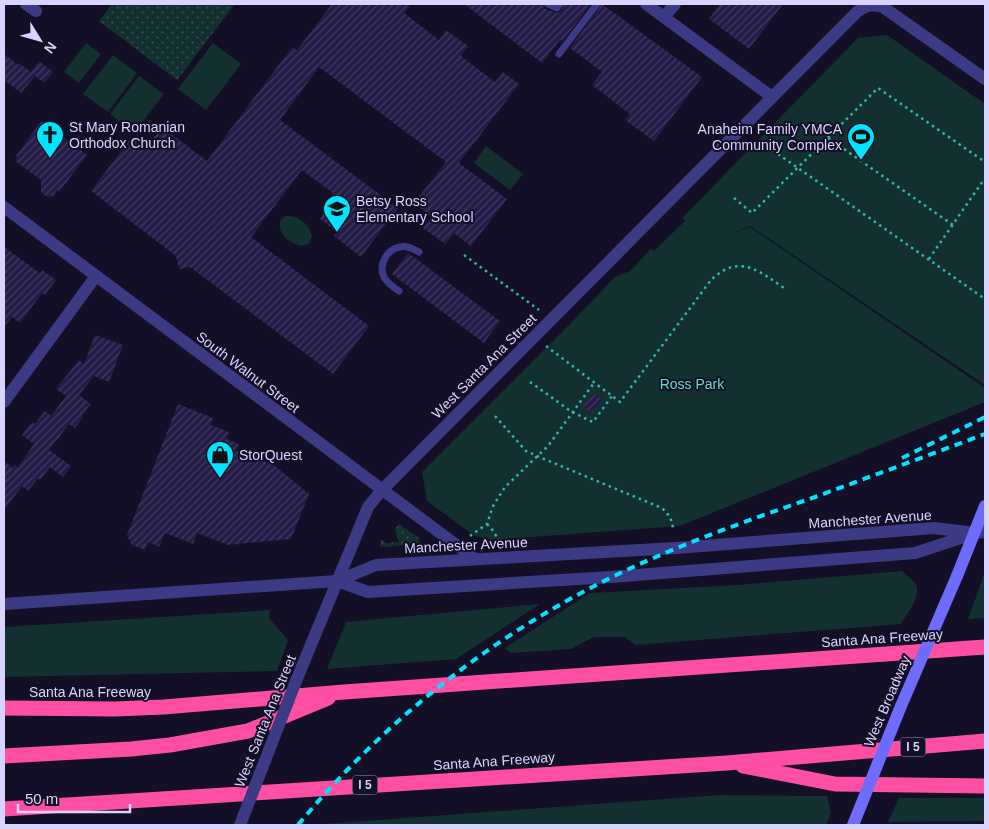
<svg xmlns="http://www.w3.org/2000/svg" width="989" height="829" font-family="Arial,sans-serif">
<defs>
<pattern id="grass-dots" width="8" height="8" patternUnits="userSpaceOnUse" patternTransform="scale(1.25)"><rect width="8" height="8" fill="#12302f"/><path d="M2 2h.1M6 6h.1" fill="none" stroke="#344d4e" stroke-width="1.8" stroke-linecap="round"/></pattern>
<pattern id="building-hatch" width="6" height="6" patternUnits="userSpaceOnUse" patternTransform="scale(1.25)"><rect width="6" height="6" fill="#241b47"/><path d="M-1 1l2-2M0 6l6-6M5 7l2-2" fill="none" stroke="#433b63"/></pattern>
</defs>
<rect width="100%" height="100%" fill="#130f26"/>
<g fill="url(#grass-dots)">
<polygon points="112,4 235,4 177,80 99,21"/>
<polygon points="399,524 419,538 420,544 380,547 381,539 386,543 399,542 395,529"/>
</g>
<g fill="#12302f">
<polygon points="887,35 985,104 985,385 750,226 733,233 750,227 985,388 985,402 680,526 490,540 475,536 427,501 422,472 570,324 615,277 630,271 651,249 654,251 685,221 682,218 858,38"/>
<polygon points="86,43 101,54 79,83 64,72"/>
<polygon points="213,43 241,64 206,110 178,89"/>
<polygon points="113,55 137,73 108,112 83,94"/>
<polygon points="139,76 164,94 134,133 110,114"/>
<polygon points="486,146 523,174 510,190 474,163"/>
<path d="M285,216c13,-1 24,7 27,20l-3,8 -8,2c-13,-4 -25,-13 -20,-27z"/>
<path d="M902,571c4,4 10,8 13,12 8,11 -8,31 -14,41l-265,21 -12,-8h-30l-23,12 -60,4 -6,-5 85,-55 148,-8z"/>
<polygon points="985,572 985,618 968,619"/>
<polygon points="540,604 456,659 327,669 346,622"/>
<polygon points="270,610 269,618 288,640 277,671 4,677 4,627"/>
<polygon points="719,795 827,796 831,813 826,825 311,825"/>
<polygon points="899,798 985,798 985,821 888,822"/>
</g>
<g fill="url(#building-hatch)">
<polygon points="332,4 411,4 404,13 439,40 446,30 468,46 461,56 495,82 503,72 519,84 459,163 507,199 471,246 454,233 445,244 423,228 432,217 414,203 446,162 319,67 280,120 398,208 361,257 334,236 337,232 320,219 326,210 322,207 333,193 302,170 251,237 369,326 333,374 190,267 179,269 176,256 91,191 131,138 145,149 162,127 207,161 292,47 297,50"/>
<polygon points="464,4 543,4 545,9 557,13 561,11 565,4 591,4 562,42 560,40 542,63"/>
<polygon points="602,4 702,77 654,141 625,120 630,114 592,85 602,72 570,48"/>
<polygon points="720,4 783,4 749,49 709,19"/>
<polygon points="4,54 18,65 19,63 31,72 39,61 53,72 44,83 35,76 21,93 4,80"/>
<polygon points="41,121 87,155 59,192 57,190 53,196 47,197 41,192 41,180 15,161 17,157 16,156"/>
<polygon points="4,247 40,273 42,270 56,280 45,295 42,293 20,323 12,317 4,327"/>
<polygon points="408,253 500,321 484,343 392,274"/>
<polygon points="95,335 123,345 109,382 94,376 79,395 91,404 81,416 83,417 75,428 69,424 49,450 71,466 63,477 50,467 40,480 38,478 28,491 22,486 4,510 4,461 13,468 15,465 18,467 34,444 22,435 32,422 35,424 45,411 51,416 66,396 56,389 79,360 84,364"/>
<polygon points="593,393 602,400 592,413 583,406"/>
<polygon points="178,404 213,418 211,425 229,432 227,439 239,444 236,450 274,465 309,494 291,539 228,545 197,533 193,544 165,533 159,547 148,542 145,550 132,545 127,535"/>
</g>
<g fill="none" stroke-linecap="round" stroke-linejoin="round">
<g stroke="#2fb8b0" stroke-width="2.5" stroke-dasharray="2.5 4" stroke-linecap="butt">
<polyline points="828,138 953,225"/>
<polyline points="778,154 985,299"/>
<polyline points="734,198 752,213 878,88 985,162"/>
<polyline points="464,255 539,310"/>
<polyline points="929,259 985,178"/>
<path d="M546,346l74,56 91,-122c29,-28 49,-8 76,10"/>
<polyline points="530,382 572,412 593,422 612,396"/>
<path d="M495,416l31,35 11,5 125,52c7,7 10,11 11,21"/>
<polyline points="487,524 495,533 498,542"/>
<polyline points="470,536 487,524 493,506 505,487 548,446 594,383"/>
</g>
<g stroke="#3d3a85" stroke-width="7">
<polyline points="548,4 557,8 560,4"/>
<polyline points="559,54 597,4"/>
<path d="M399,291c-6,-4 -12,-8 -15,-14 -6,-12 3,-28 16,-30 7,-2 13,2 19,5"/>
</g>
<g stroke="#3d3a85" stroke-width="12">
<polyline points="26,4 36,11"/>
<polyline points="646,4 772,97"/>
<polyline points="664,17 675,4"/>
<polyline points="4,402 96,276"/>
<path d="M382,490l476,-479c10,-6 15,-7 25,-4l102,72"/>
</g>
<g stroke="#3d3a85" stroke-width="12">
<polyline points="4,207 475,559"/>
<polyline points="337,581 368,592 611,577 915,553 970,535"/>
<polyline points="4,604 337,581 376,565 676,548 934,528 975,533 985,532"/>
<polyline points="296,681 368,507 382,490"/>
</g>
<polyline stroke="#6f6bff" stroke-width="12" points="957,576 985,506"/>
<g stroke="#ff4fa3" stroke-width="15">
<polyline points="4,708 115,709 164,707 344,692 985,647"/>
<polyline points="4,756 131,749 170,745 248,731 328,698"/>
<polyline points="743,766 835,784 985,786"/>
<polyline points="4,809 727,763 985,741"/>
</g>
<g stroke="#00e5ff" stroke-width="4" stroke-dasharray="8 6" stroke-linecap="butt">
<polyline points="902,458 985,417"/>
<path d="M298,825c86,-104 194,-189 314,-248 66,-32 134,-56 203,-80 57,-21 114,-42 170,-63"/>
</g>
<polyline stroke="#3d3a85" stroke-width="12" points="240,825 296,681"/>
<polyline stroke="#6f6bff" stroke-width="12" points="853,825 901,706 957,576"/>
</g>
<defs>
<symbol id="church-pin" viewBox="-11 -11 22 30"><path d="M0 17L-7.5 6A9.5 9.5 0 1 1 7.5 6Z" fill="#00e5ff" stroke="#130f26"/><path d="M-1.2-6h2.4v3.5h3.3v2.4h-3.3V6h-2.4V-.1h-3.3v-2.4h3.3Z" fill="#111"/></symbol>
<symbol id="stadium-pin" viewBox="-11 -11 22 30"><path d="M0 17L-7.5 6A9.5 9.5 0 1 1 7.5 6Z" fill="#00e5ff" stroke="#130f26"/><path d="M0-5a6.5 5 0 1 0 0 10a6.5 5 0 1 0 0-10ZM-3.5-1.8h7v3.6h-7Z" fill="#111"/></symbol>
<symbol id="school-pin" viewBox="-11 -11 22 30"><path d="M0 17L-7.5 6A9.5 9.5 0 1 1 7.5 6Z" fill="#00e5ff" stroke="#130f26"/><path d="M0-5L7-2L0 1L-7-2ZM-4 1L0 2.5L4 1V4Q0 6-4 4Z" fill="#111"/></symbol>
<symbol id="shop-pin" viewBox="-11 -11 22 30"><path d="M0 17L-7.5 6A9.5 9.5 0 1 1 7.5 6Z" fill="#00e5ff" stroke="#130f26"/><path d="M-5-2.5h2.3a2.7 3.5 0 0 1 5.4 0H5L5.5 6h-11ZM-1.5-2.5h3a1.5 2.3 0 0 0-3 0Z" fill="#111"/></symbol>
</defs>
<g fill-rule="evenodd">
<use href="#church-pin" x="34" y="119" width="32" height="43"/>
<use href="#stadium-pin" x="845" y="121" width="32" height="43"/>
<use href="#school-pin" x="321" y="193" width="32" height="43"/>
<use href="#shop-pin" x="204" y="439" width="32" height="43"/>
</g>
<g text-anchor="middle" stroke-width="4" stroke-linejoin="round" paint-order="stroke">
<g fill="#130f26" stroke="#9e99be" stroke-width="1">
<rect x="900.5" y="737.5" width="25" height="19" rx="4"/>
<rect x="352.5" y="775.5" width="25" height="19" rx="4"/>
</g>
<g font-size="12" font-weight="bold" fill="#d9d4ff">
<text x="913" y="751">I 5</text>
<text x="365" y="789">I 5</text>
</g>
<g font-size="14" fill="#d9d4ff" stroke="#130f26" text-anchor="start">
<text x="69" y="132">St Mary Romanian<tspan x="69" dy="16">Orthodox Church</tspan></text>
<text x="842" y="134" text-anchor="end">Anaheim Family YMCA<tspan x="842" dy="16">Community Complex</tspan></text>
<text x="356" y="206">Betsy Ross<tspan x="356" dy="16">Elementary School</tspan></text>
<text x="239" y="460">StorQuest</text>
</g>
<g font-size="14" fill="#d9d4ff" stroke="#130f26">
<text transform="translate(484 366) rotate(-45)" y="5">West Santa Ana Street</text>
<text transform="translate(248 372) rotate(37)" y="5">South Walnut Street</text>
<text transform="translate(870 519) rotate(-4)" y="5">Manchester Avenue</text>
<text transform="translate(466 545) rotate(-3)" y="5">Manchester Avenue</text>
<text transform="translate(882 638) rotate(-4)" y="5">Santa Ana Freeway</text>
<text x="90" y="697">Santa Ana Freeway</text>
<text transform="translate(887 701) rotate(-67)" y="5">West Broadway</text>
<text transform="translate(265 721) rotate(-68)" y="5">West Santa Ana Street</text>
<text transform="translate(494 761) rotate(-4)" y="5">Santa Ana Freeway</text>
</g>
<g font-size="14" fill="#5fe0c0" stroke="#130f26">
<text x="692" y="389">Ross Park</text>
</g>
</g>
<rect width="989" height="829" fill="none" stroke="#d9d4ff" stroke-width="10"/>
<g transform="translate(40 40) rotate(127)" stroke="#130f26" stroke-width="4" paint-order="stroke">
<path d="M0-4L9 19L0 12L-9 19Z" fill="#d9d4ff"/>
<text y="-8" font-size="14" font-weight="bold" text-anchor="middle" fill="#d9d4ff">N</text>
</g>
<path d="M18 804v8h112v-8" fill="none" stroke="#d9d4ff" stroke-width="2.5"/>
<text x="25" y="804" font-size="15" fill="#d9d4ff" stroke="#130f26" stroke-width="4" paint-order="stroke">50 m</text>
</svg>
